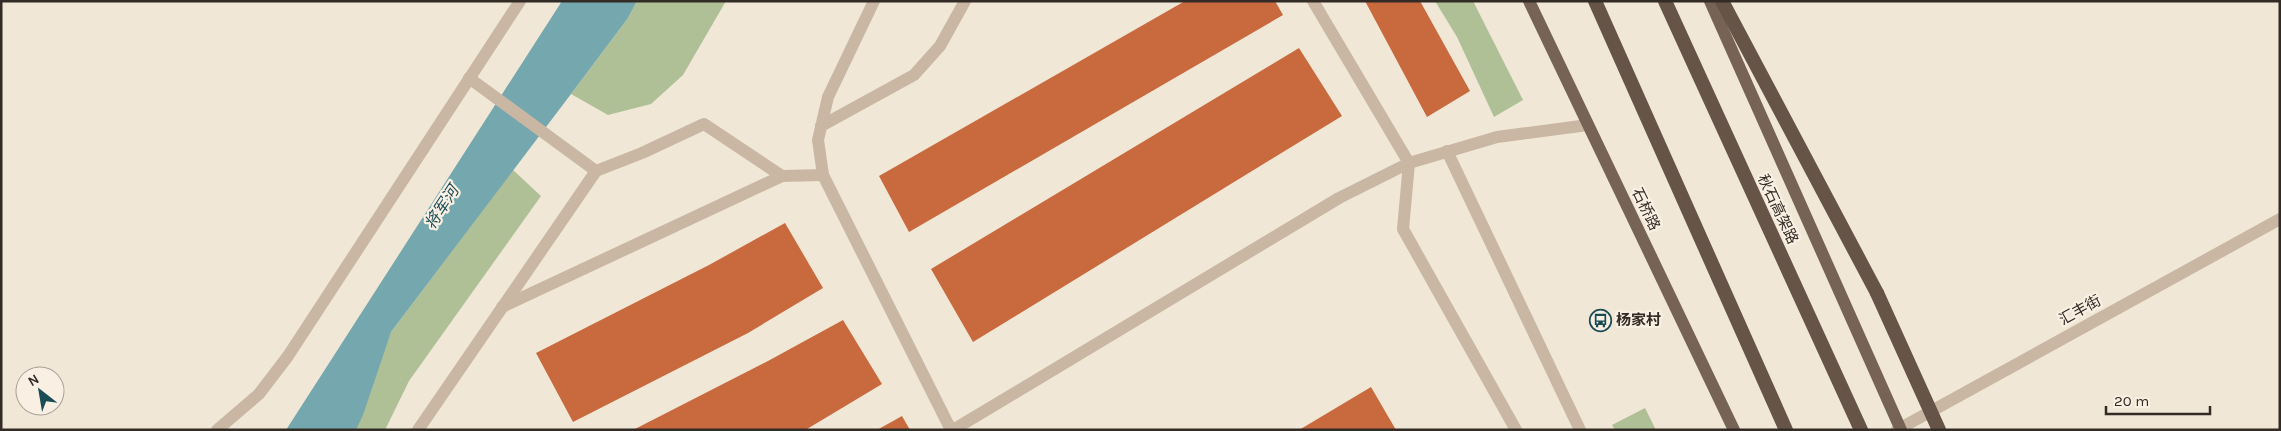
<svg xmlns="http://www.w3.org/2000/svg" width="2281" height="431" font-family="Karla,'Noto Sans SC',sans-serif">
<rect width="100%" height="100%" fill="#f1e7d6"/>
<g fill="#afc097">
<polygon points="637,1 726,1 683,75 651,104 608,115 571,94 628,18"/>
<polygon points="1435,1 1473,1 1523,100 1494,117 1457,37"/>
<polygon points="513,170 541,196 409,381 385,430 349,430 391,332"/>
<polygon points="1645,408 1656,430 1615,430 1612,425"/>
</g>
<polygon fill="#75a7ae" points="562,1 637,1 628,18 571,94 391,332 363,415 356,430 286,430"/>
<g fill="#c86a3e">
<polygon points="1185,1 1275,1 1283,15 909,232 879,176"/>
<polygon points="1365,1 1420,1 1470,91 1427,117"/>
<polygon points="1299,48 1342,116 973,342 931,269"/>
<polygon points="785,223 823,288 748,333 573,422 536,353 709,265"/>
<polygon points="843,320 882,384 807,429 633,430 768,361"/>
<polygon points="1371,387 1396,430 1299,430"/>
<polygon points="902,416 910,430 877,430"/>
</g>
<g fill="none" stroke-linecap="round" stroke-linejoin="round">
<g stroke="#c9b7a3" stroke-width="12">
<polyline points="874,1 828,97 818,140 823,175 951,430"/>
<polyline points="1313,1 1409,163 1403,229 1516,430"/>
<polyline points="469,78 596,171"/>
<polyline points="821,126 914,75 940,46 965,1"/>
<polyline points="1447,151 1580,430"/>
<polyline points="502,307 782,176"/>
<polyline points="418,430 596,171 642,153 704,124 782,176 823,175"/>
<polyline points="953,430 1339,198 1409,163 1497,137 1588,125"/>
</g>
<g stroke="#c9b7a3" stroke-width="12">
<polyline points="217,430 259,394 288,356 520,1"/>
<polyline points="1897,430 2280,219"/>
</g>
<g stroke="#766356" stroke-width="12">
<polyline points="1529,1 1734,430"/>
<polyline points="1710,1 1901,430"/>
</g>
<g stroke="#665449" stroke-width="14">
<polyline points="1595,1 1786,430"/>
<polyline points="1665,1 1861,430"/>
<polyline points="1722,1 1877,293"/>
</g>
<polyline stroke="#665449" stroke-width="14" points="1877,293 1939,430"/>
</g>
<defs>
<symbol id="bus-ring" viewBox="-11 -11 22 22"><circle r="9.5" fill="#f9f0e3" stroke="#1a4c55" stroke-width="1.5"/><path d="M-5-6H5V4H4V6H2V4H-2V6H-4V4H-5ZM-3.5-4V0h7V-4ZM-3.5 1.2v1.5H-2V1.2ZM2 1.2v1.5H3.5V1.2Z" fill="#1a4c55"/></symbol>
</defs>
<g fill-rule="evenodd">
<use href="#bus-ring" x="1588" y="308" width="25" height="25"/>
</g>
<g text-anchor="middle" stroke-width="4.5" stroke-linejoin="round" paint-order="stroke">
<g font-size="15" fill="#332b25" stroke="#f9f0e3">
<text transform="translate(1646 209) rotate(64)" y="5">石桥路</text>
<text transform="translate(1778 209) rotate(65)" y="5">秋石高架路</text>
<text transform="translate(2080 310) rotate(-29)" y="5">汇丰街</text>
</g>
<g font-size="15" font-weight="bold" fill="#332b25" stroke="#f9f0e3" text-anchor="start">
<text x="1616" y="325">杨家村</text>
</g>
<g font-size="16" font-style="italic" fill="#1a4c55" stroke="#f9f0e3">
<text transform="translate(441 207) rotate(-57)" y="6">将军河</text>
</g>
</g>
<rect width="2281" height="431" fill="none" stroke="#332b25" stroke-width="5"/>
<g transform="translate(40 391) rotate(329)"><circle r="24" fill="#f9f0e3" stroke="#aaa197"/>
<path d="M0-4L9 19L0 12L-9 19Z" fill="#1a4c55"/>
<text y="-8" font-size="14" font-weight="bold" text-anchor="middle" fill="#332b25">N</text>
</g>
<path d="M2106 406v8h104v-8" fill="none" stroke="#332b25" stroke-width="2.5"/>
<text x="2114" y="406" font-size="15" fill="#332b25" stroke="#f9f0e3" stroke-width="4" paint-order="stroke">20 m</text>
</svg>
